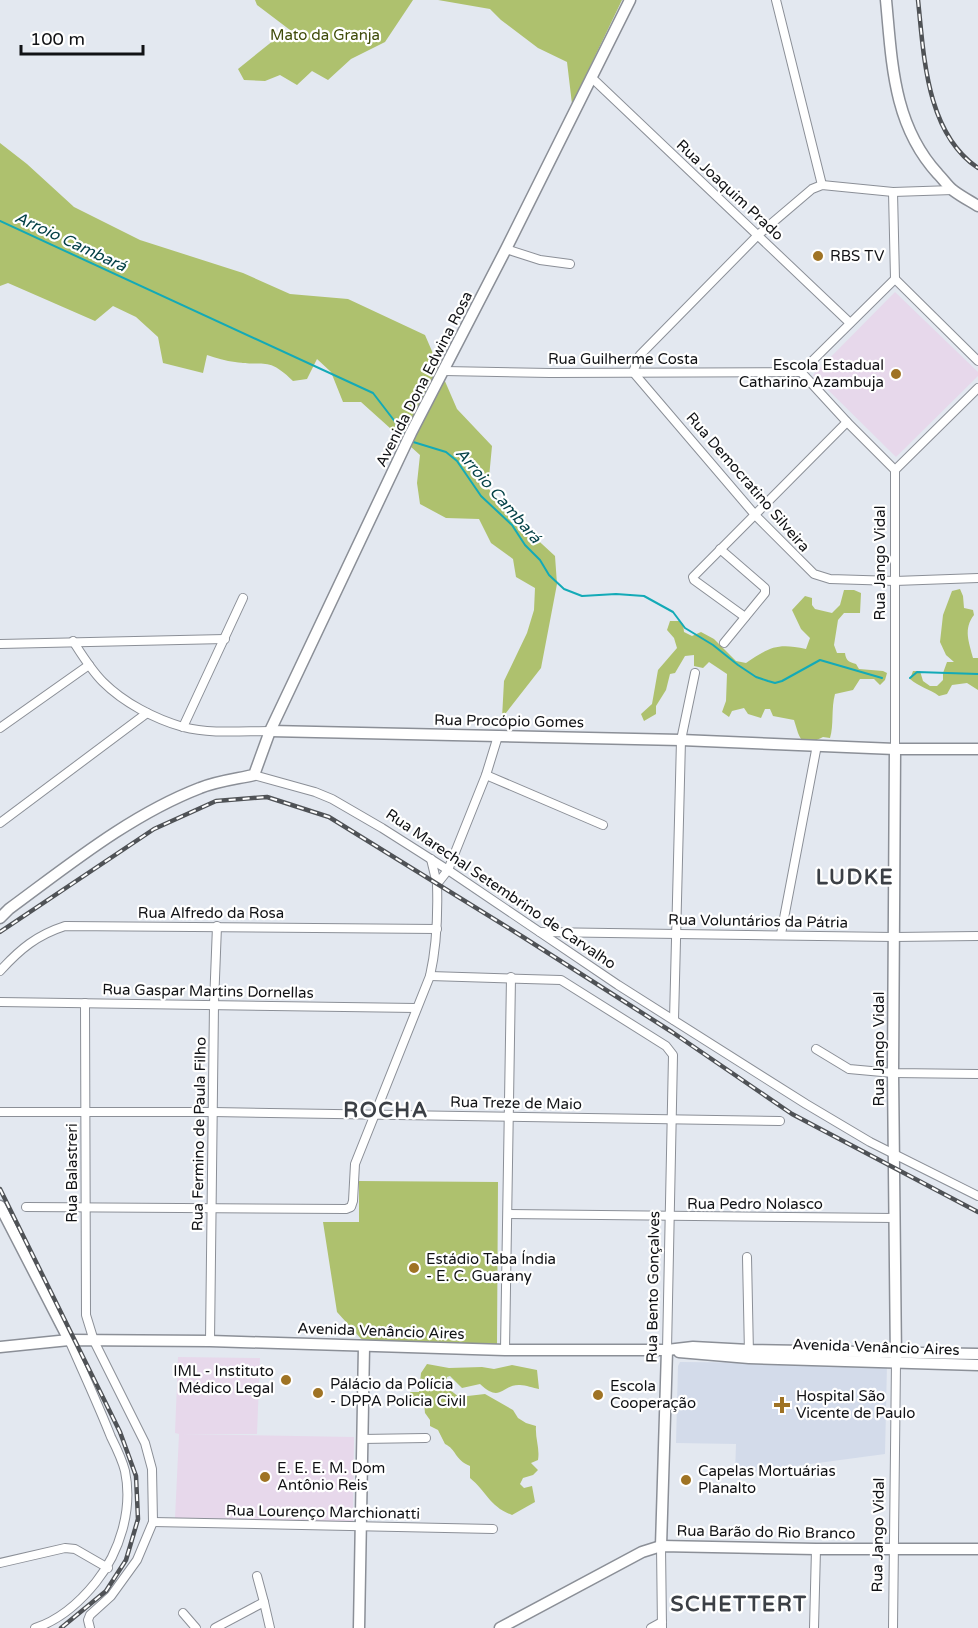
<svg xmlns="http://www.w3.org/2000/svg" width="978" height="1628" font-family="'Varela Round',sans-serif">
<rect width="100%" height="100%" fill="#e3e8f0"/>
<polygon fill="#d3dbea" points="680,1362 887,1364 885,1454 735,1474 736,1444 676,1443 678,1366"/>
<g fill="#e7d8eb">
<polygon points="895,292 978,372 978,376 896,457 813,375"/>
<polygon points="178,1357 260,1358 257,1434 181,1434 354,1437 353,1522 175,1518 179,1434 175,1433"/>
</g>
<g fill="#aec16e">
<polygon points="255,0 413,0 385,42 351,59 328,80 312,71 297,85 280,75 265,81 244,80 238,69 274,40 290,40 290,30 257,5"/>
<polygon points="438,0 622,0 572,104 567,62 538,48 501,20 490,9"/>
<path d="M0,143l27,21 47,43 66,33 103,33 47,21 58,5 77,36 32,74 35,37 -4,42 28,32 39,36 2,28 -16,84 -39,50 2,-37 23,-48 7,-23 1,-22 -19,-11 -3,-18 -22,-16 -12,-24 -33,-1 -26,-14 -3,-21 3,-28 -59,-53h-18l-12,-30 -14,-13 -10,20 -14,2c-26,-25 -27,-14 -58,-19 -9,-1 -19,-4 -28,-7l-4,18 -40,-10 -5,-26 -22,-20 -23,-11 -18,15 -87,-38 -8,3z"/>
<path d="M960,589l3,7 1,12 9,2 1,5c-11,14 -5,27 -1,43h5v32l-11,-7 -15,2 -5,9 -8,2c-9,-7 -20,-9 -29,-17l3,-8h7l3,10 7,5h7l6,-6v-7l4,-11h7l-8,-7 -6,-13 3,-27 9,-24z"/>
<path d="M844,590h10l7,3 -1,20h-16l-6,7 -4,25 3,8h8c1,8 4,9 11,11l3,5 24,2 4,2 -2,7 -5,5 -6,-6h-14l-7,11 -18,4c-4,14 -1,32 -5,44l-7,-1c-23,12 -23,2 -29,-17l-21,-4 -3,-7h-5l-4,9 -13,-4 -4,-6 -12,3 -3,6 -7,-5 4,-11 1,-27 -18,-12 -6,6 -9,-2v-11l-9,1 -10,17 -5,1 -4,16 -10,16v8l-12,7 -3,-7 11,-10 6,-34 19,-22 -3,-10 -7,-8 3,-9h9l4,3 1,8 8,4 9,-4 13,7 22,22 10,2c24,-16 31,-20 60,-14l4,-11 -9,-9 -9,-19 13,-14 7,2v7l3,4 17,4 8,-8z"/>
<polygon points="359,1181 498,1182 497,1344 364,1342 337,1312 323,1222 359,1222"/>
<path d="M427,1364l22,4 33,-1 12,2 18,-4 25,5 2,19c-6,-1 -13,-4 -19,-4 -18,-1 -19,19 -40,-1l-18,4 -12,-12 -3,1 -2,9 14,11 26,-3 28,16 5,8 8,5 10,3c-1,13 4,22 2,34l-7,3 7,7 -5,5 -10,3 -3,6 4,4 8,-2 3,16 -23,13c-22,-8 -26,-24 -42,-37v-12c-15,-6 -14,-17 -25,-22l-7,-14 -8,-4v-6l-5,-7 -1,-10 -14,-4v-7h9l2,-19z"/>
</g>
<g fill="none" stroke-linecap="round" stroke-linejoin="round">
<g stroke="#13aab7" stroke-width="2">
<polyline points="0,221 373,393 406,436"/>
<polyline points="410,441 446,452 457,461 481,496 512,525 525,545 540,560 549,575 564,589 582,596 616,594 644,596 673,612 685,628 713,645 738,665 756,677 768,681 775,683 782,681 820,660 882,678"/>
<polyline points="910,678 917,672 978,674"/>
</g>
<defs>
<g id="street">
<polyline points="776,0 822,185"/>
<polyline points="591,77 850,323"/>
<polyline points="953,190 893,192 822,185 812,189 758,235 640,355 633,372 756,516 814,574 830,579 895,581 978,578"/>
<polyline points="893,192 895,279"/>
<polyline points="506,249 540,260 570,264"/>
<polyline points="444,371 550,373 801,372 895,279 978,361"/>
<polyline points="801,372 847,422 895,470 978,388"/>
<polyline points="720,549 765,588 765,593 724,643"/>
<polyline points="745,617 694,580 693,577 847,422"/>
<path d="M73,641c9,14 18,29 30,41 21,21 52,37 80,45 27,7 59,4 87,4"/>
<polyline points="0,644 225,639"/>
<polyline points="183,727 243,598"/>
<polyline points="0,728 89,665"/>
<polyline points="895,749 895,470"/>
<polyline points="254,775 315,792 332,799 382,828 448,870 618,985 806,1104 870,1142 978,1196"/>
<polyline points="486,775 603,825"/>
<polyline points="0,823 147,713"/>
<polyline points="431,859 437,884"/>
<polyline points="540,932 894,937 978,936"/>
<polyline points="781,934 817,745"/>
<path d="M0,971c20,-22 37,-36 65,-45l372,3"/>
<polyline points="430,976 561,980 666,1046 673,1055 667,1350"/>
<polyline points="0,1002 416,1008"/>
<polyline points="85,1003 86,1315 94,1341 145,1443 152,1469 153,1522 137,1560 111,1596 90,1615 88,1620 90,1628"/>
<polyline points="674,1020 681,740 695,673"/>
<polyline points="816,1049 849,1069 893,1073 978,1074"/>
<polyline points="0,1112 213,1112 780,1121"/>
<path d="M26,1207l320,2 5,-2 2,-6 2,-37 75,-188c7,-31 8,-60 7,-92l11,-14 38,-95 12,-39"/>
<polyline points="508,1214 895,1218"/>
<polyline points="747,1257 749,1354"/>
<polyline points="210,1341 214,1004 217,926"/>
<polyline points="505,1350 511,977"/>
<polyline points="362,1439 426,1438"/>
<polyline points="153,1522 493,1529"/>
<polyline points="661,1546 662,1628"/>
<polyline points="0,1563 65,1548 75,1549 108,1568"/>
<polyline points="257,1576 264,1602"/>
<polyline points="183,1613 196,1628"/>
<path d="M35,1628c25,-8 45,-26 61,-46 24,-30 37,-73 29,-111 -3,-12 -9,-24 -14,-34 -13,-33 -28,-65 -42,-97"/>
<polyline points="215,1628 264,1602 270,1628"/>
<polyline points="651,1628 662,1622"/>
<polyline points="814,1628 816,1549"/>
<polyline points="893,1628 896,1362"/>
</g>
<g id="secondary">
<path d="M886,0c6,63 7,125 52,174 6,6 10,13 16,17 8,6 16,10 24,15"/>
<polyline points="270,731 681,740 895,749 978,749"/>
<polyline points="895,749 893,1073 896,1362"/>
<path d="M0,918l9,-9c60,-44 121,-94 191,-121 17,-7 36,-9 54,-13l16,-44 141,-298 95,-184 124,-249"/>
<polyline points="0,1206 69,1340"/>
<polyline points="0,1347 69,1340 210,1341 505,1350 667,1350 693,1347 749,1350 978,1354"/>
<polyline points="679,1352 749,1358 978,1365"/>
<polyline points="661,1546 667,1350"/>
<polyline points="359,1628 364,1346"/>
<polyline points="500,1628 642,1552 661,1546 816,1549 978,1549"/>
</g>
</defs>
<use href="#street" stroke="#8b8f97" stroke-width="10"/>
<use href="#secondary" stroke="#8b8f97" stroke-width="13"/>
<use href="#street" stroke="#fff" stroke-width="8"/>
<use href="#secondary" stroke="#fff" stroke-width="10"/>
<defs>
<g id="rail">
<path d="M918,0c6,56 8,133 60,168"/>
<polyline points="0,932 154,829 216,801 267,797 329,817 523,937 672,1032 792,1114 978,1212"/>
<polyline points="0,1189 120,1432 136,1476 138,1519 126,1560 106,1591 61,1628"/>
</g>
</defs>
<use href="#rail" stroke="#4f5256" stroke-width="4.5"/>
<use href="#rail" stroke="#fff" stroke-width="2" stroke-dasharray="7" stroke-linecap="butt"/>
</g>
<g fill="#9f7324" stroke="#fff" stroke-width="2">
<circle cx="818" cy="256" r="6"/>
<circle cx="896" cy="374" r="6"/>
<circle cx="414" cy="1268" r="6"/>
<circle cx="286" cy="1380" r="6"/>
<circle cx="318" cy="1393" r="6"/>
<circle cx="598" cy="1395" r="6"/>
<path d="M779 1396h6v6h6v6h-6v6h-6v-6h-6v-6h6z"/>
<circle cx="265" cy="1477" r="6"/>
<circle cx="686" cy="1480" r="6"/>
</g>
<g text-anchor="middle" stroke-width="4.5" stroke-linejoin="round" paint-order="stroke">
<g font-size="15" fill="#3e4a08" stroke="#fff">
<text x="325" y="40">Mato da Granja</text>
</g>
<g font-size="15" fill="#111215" stroke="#fff">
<text transform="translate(730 190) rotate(43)" y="5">Rua Joaquim Prado</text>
<text x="623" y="364">Rua Guilherme Costa</text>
<text transform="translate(424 379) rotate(-63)" y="5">Avenida Dona Edwina Rosa</text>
<text transform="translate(748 482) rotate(49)" y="5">Rua Democratino Silveira</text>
<text transform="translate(880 563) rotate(-90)" y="5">Rua Jango Vidal</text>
<text transform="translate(509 721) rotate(1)" y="5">Rua Procópio Gomes</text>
<text transform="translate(501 889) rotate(34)" y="5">Rua Marechal Setembrino de Carvalho</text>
<text x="211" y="918">Rua Alfredo da Rosa</text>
<text transform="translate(758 921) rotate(1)" y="5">Rua Voluntários da Pátria</text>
<text transform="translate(208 991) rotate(1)" y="5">Rua Gaspar Martins Dornellas</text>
<text transform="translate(879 1049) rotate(-90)" y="5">Rua Jango Vidal</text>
<text transform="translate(516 1103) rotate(1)" y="5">Rua Treze de Maio</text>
<text transform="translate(199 1134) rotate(-89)" y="5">Rua Fermino de Paula Filho</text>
<text transform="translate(72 1173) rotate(-90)" y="5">Rua Balastreri</text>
<text x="755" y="1209">Rua Pedro Nolasco</text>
<text transform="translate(653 1287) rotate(-89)" y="5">Rua Bento Gonçalves</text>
<text transform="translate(381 1331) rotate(2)" y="5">Avenida Venâncio Aires</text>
<text transform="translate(876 1347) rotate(2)" y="5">Avenida Venâncio Aires</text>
<text transform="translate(323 1512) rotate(1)" y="5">Rua Lourenço Marchionatti</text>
<text transform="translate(766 1532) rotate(1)" y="5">Rua Barão do Rio Branco</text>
<text transform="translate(878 1535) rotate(-89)" y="5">Rua Jango Vidal</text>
</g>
<g font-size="15" fill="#111215" stroke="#fff" text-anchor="start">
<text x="830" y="261">RBS TV</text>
<text x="884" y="370" text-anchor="end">Escola Estadual<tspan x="884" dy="17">Catharino Azambuja</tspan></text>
<text x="426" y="1264">Estádio Taba Índia<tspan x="426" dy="17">- E. C. Guarany</tspan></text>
<text x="274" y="1376" text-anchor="end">IML - Instituto<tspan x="274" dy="17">Médico Legal</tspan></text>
<text x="330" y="1389">Pálácio da Polícia<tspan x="330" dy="17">- DPPA Policia Civil</tspan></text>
<text x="610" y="1391">Escola<tspan x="610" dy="17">Cooperação</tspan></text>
<text x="796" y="1401">Hospital São<tspan x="796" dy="17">Vicente de Paulo</tspan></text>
<text x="277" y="1473">E. E. E. M. Dom<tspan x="277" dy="17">Antônio Reis</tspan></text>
<text x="698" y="1476">Capelas Mortuárias<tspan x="698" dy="17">Planalto</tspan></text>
</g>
<g font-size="16" font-style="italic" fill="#054248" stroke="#fff">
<text transform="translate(71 241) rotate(25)" y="6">Arroio Cambará</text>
<text transform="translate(499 495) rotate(49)" y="6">Arroio Cambará</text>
</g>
<g font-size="21" font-weight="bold" letter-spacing="1.5" fill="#3b3f45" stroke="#fff">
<text x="855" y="884">LUDKE</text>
<text x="386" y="1117">ROCHA</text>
<text x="739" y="1611">SCHETTERT</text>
</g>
</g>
<path d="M21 45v9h122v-9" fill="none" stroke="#111215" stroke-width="3"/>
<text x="30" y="45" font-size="18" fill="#111215" stroke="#ffffff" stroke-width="4.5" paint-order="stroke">100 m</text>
</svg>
